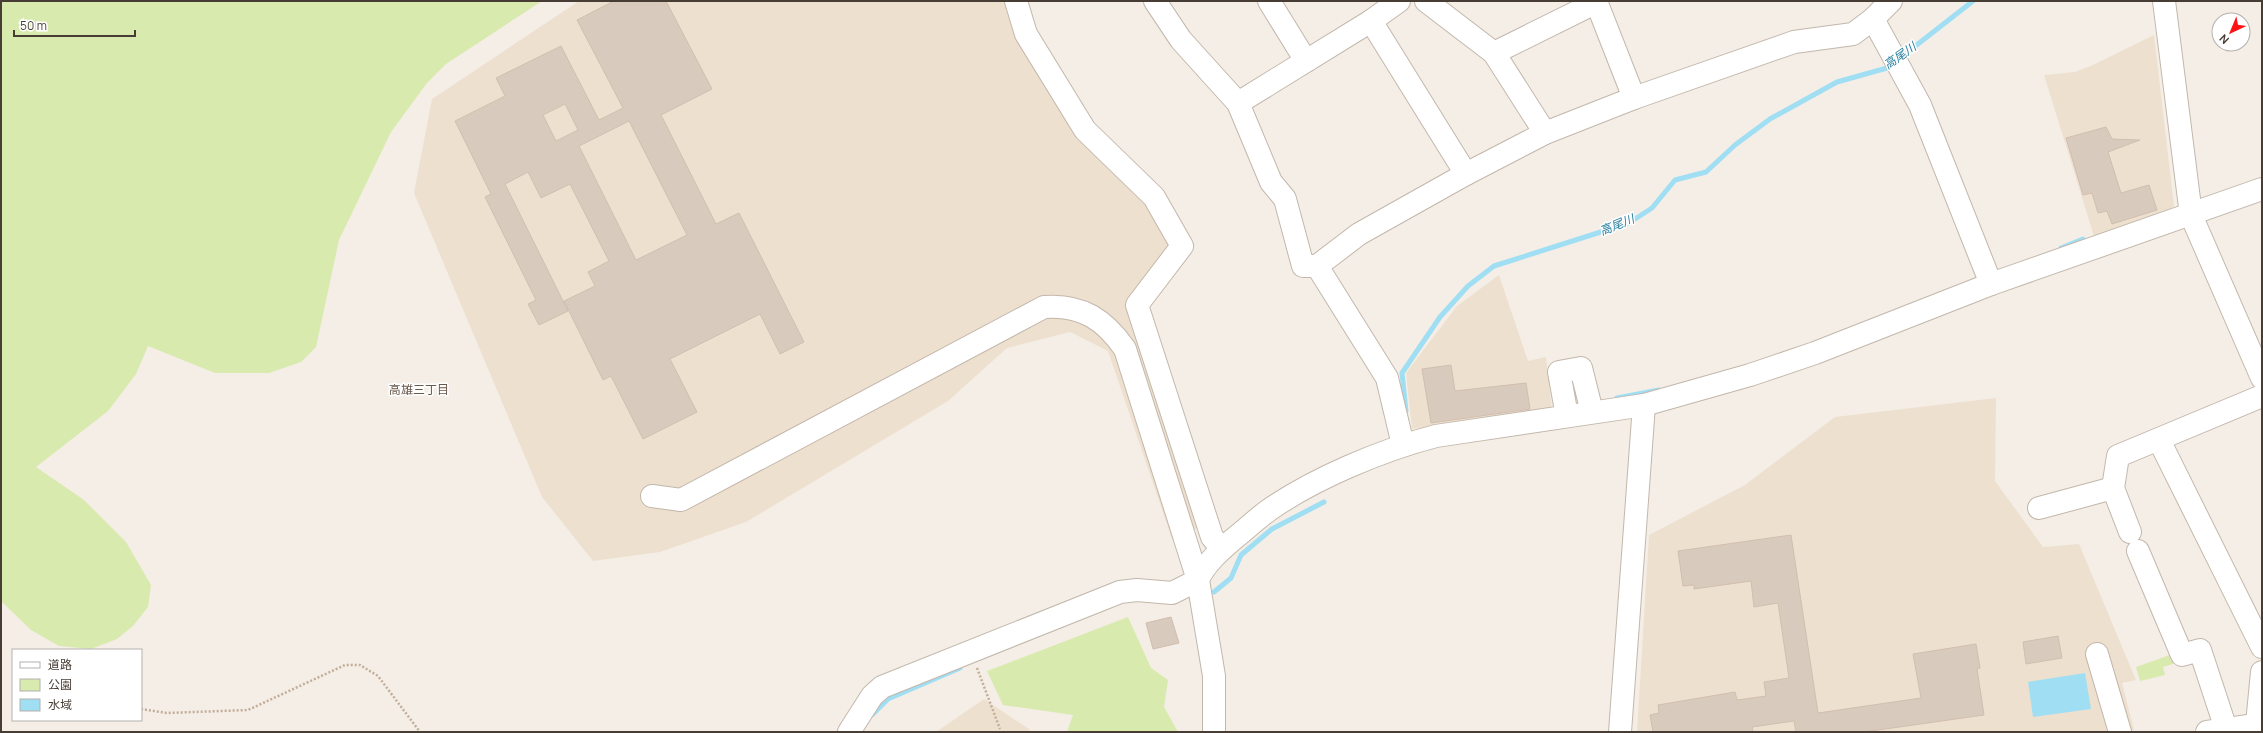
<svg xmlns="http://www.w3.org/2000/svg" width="2263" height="733" font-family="Manrope,'Noto Sans JP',sans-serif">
<rect width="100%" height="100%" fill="#f4eee6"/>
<g fill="#eee0cf">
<polygon points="579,1 1004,1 1011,25 1078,138 1144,194 1174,244 1127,304 1200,527 1172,539 1108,351 1070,332 1007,348 948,401 746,522 660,552 593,561 542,497 414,193 432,99"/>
<polygon points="2154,35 2174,206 2171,209 2094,236 2044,75 2075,72 2093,65"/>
<polygon points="1499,275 1528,361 1546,357 1552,411 1412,429 1406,373 1457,306"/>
<polygon points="1996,398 1995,481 2043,547 2079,544 2136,680 2122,683 2134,730 2118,732 1637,732 1649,535 1745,485 1835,417"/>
<polygon points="984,699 1029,729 1030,732 936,732"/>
</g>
<g fill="#d8eaad">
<polygon points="1,1 542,1 446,64 427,83 391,132 339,240 316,347 301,362 269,373 215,373 148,346 136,374 108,411 36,467 84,500 126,542 151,585 148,607 133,626 117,639 91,649 59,646 31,630 1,601"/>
<polygon points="1128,617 1151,668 1168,680 1164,707 1178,732 1067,732 1073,715 1003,705 987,671"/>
<polygon points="2173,654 2176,663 2163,667 2165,675 2140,681 2136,667"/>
</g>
<polygon fill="#a0def3" points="2085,673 2091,709 2033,717 2028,682"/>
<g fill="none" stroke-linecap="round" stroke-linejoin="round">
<g stroke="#a0def3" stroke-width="5">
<polyline points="1900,58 1973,1"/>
<polyline points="2061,248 2083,239"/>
<polyline points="1617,398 1659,390"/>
<polyline points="1406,411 1402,373 1440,317 1468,286 1494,266 1629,223 1652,208 1675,180 1706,172 1735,145 1770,119 1837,82 1887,68 1892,64"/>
<polyline points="1214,592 1231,578 1241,555 1272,529 1324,502"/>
<polyline points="873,714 888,699 960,668"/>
</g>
</g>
<g fill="#d9cabe" stroke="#d1beae" fill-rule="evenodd">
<path d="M614,1h52l46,88 -51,26 55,109 23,-11 65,129 -24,12 -20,-40 -90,45 27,53 -54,27 -32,-63 -8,4 -39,-79 31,-15 -7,-14 21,-11 -39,-77 -29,14 -13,-26 -23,12 63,127 -29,14 -11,-21 8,-4 -51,-103 6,-3 -36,-73 50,-25 -9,-18 65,-32 38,74 24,-12 -46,-88zM565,104l13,26 -22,11 -13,-26zM629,121l58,114 -51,25 -57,-114z"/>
<polygon points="2106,127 2112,139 2140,140 2108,152 2121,193 2149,185 2157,210 2112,224 2107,211 2098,213 2092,193 2083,195 2066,138"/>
<polygon points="1451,365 1455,391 1526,383 1530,409 1431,423 1422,369"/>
<polygon points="1791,535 1818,713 1921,698 1913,654 1976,644 1980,668 1977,669 1984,715 1864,732 1796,732 1794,721 1752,727 1753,732 1653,732 1650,715 1659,713 1658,705 1735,692 1737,700 1766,696 1764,682 1789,678 1778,603 1754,607 1751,581 1694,589 1694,585 1683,586 1678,551"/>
<polygon points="1171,617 1179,643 1153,649 1146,623"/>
<polygon points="2058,636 2062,658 2026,664 2023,642"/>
</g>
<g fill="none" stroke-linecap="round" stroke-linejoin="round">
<defs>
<g id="minor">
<polyline points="1016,1 1026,34 1085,130 1154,197 1182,246 1137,305 1212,537 1222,549"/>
<polyline points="1155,1 1181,40 1238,103 1371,21 1399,1"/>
<polyline points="1269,1 1306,61"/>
<polyline points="1426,1 1494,53 1545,133"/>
<polyline points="1596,1 1634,98"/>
<polyline points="2164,1 2191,215 2262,378"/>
<polyline points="1873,19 1920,105 1991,284"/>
<polyline points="1371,21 1466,174"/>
<polyline points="1494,53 1597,2"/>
<polyline points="1238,103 1271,182 1285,199 1303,266 1317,266"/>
<polyline points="1567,416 1559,372 1581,368 1592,412"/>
<polyline points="2159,440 2262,647"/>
<polyline points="1403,445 1387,378 1317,266 1359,234 1466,174 1545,133 1634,98 1794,42 1853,34 1873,19 1891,1"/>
<path d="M652,496l29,4 363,-193c38,-3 61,13 81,42l73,231 -26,13 -35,-3 -17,2 -238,95 -10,9 -23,36"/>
<polyline points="2039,508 2113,488"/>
<polyline points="2130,532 2113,488 2118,456 2262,396"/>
<polyline points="2138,551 2182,655 2200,650 2226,729"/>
<polyline points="2097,654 2120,732"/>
<polyline points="2257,724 2262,672"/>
<path d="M1214,732v-56l-16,-96c7,-17 24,-31 38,-43 11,-9 22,-19 33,-27 46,-32 113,-60 167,-74l208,-31 106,-30 65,-22 176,-69 271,-95"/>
<polyline points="1620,732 1644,405"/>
<polyline points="2207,732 2262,724"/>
</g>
</defs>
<use href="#minor" stroke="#c3b7ab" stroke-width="24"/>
<g stroke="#c2ad99" stroke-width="2.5" stroke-dasharray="2 2" stroke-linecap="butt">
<polyline points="977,668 1000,729"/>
<polyline points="141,709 167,713 248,710 345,665 360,665 378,676 420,732"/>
</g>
<use href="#minor" stroke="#fff" stroke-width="22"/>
</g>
<g text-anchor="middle" stroke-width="3" stroke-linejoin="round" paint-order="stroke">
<g font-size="12" font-style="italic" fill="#267f9e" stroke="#fff">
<text transform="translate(1900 56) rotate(-35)" y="4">高尾川</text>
<text transform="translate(1617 225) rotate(-22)" y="4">高尾川</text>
</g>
<g font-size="12" fill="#6a594c" stroke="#fff">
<text x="419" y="394">高雄三丁目</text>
</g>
</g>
<rect width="2263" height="733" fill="none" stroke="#473d35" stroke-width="4"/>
<rect x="12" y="649" width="130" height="72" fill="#ffffff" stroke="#b5b1ae"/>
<rect x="20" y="662" width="20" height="6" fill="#ffffff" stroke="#b5b1ae"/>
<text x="48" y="669" font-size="12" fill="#473d35">道路</text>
<rect x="20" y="679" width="20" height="12" fill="#d8eaad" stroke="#b5b1ae"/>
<text x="48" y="689" font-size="12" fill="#473d35">公園</text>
<rect x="20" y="699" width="20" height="12" fill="#a0def3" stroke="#b5b1ae"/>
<text x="48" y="709" font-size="12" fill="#473d35">水域</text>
<g transform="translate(2231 32) rotate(224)"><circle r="19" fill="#ffffff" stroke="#b5b1ae"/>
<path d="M0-3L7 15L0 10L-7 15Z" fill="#ff1213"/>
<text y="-6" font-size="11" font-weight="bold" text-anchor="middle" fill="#473d35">N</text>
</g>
<path d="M14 30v6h121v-6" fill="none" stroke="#473d35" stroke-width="2"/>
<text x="20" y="30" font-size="12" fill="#473d35" stroke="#ffffff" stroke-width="3" paint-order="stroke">50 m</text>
</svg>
